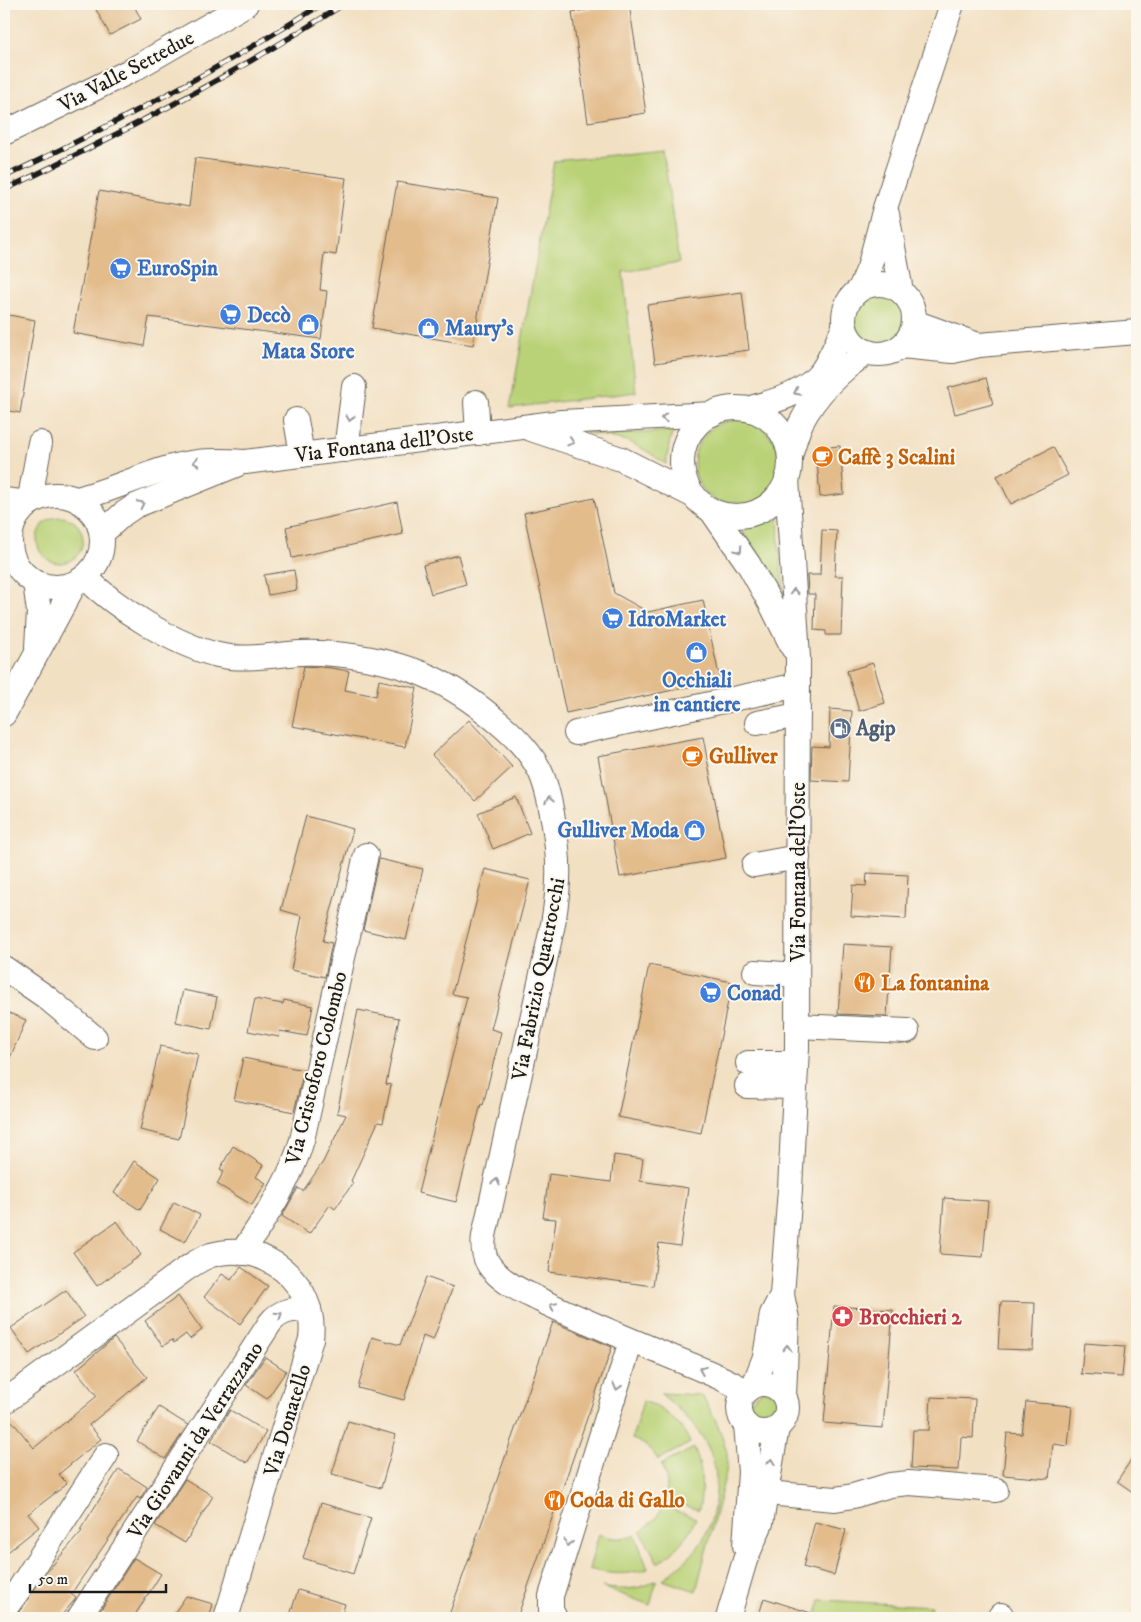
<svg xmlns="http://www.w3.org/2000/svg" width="1141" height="1622" font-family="'IM FELL DW Pica',serif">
<rect width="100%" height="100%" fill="#fbf7ec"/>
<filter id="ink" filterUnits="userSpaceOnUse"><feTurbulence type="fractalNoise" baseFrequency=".02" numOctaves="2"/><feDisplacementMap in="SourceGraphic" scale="10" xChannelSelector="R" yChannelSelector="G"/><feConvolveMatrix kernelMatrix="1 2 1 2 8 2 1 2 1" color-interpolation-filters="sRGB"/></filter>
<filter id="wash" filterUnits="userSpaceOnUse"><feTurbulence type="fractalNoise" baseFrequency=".0096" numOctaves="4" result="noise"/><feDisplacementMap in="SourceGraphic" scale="20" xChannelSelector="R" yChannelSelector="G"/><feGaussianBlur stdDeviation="1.12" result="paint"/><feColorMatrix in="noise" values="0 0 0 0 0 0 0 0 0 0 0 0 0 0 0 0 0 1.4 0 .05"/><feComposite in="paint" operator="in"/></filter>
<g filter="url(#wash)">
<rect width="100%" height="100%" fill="#f2e0c3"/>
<g fill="#b9d277" stroke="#6a774a">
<polygon points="663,150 679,263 623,272 636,392 510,408 554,161"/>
<circle cx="879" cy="321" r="25"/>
<circle cx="737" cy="463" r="43"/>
<polygon points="674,430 670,440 666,464 645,450 627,441 585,432 644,433"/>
<path d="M779,513c-2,30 2,57 7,86l-20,-36 -25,-34 23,-6z"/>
<circle cx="60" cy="540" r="23"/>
<path d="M763,1390l10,3 6,12 -2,11 -12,6c-12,-1 -17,-9 -15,-21z"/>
<path d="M660,1393l42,2 15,28 6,16 4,13v11l-1,10 -30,118 -34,-11c14,-11 29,-22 39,-37 16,-27 21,-67 7,-96 -10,-21 -30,-39 -48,-54z"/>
<path d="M643,1401c19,6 40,23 47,42l-32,17c-6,-11 -14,-17 -26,-21z"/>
<path d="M694,1448c9,20 9,40 5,62l-35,-11c5,-12 3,-22 -3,-34z"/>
<path d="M662,1506l34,12c-8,19 -21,34 -38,45l-17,-31 16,-15z"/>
<path d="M599,1534c13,5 22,6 36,1l13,34c-20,6 -38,6 -59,0z"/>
<path d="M657,1580l-7,25 -48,-18c21,4 36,3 55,-7z"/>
<polygon points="820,1600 932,1606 924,1618 815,1618"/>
</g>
<g id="blocks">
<g fill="#e3bc8c">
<polygon points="93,4 133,4 141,19 110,35"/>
<polygon points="624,4 629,4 646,113 588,122 572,12"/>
<polygon points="195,158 346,178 336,255 324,253 320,290 327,291 321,339 149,317 144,346 73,333 99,191 189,207"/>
<polygon points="397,182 498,198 473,345 372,328"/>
<polygon points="742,292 749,350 655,363 647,305"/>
<polygon points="4,314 35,320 20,413 4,410"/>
<polygon points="986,378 993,404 955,414 948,388"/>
<polygon points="840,446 844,494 820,497 816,448"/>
<polygon points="1053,447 1068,475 1011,504 997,476"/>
<polygon points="594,498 614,593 648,612 703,600 720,680 566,713 524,513"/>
<polygon points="397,502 403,534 292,558 286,527"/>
<polygon points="822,530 837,531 835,576 843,576 841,635 826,635 826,631 814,630 815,594 808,594 807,575 820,575"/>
<polygon points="458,555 466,584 431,594 423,565"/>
<polygon points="294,570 297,590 268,595 264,575"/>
<polygon points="873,663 885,703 859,711 847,671"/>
<polygon points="304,666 331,668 349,671 345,690 376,696 379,680 417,688 405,747 292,726"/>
<polygon points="830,709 852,711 848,782 811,780 812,746 829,747"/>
<polygon points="469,720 512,767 475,801 432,755"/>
<polygon points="703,737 726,858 620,877 598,756"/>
<polygon points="516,797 530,833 493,849 478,813"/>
<polygon points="306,816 353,829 323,941 332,943 325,977 291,970 302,916 281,910"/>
<polygon points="379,859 423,869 406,940 363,930"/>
<polygon points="485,869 530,880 491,1029 501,1032 483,1105 481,1104 456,1202 418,1193 467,997 452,994"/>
<polygon points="867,873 908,875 906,919 851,916 853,885 866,886"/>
<polygon points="843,944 892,947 887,1016 838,1014"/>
<polygon points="649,965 732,982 701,1133 618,1117"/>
<polygon points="183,990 217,997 211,1029 176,1022"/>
<polygon points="255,999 283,1004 284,1000 313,1006 307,1036 280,1031 279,1037 248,1031"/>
<polygon points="358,1010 399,1018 386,1084 391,1085 383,1123 378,1122 351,1181 353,1183 335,1209 330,1205 309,1234 282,1216 298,1188 303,1191 323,1162 346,1115 337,1113"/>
<polygon points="4,1011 26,1020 4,1072"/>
<polygon points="160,1046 198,1054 179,1139 140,1130"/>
<polygon points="243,1058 304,1070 294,1112 234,1100"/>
<polygon points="233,1146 263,1165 256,1177 266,1183 252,1205 217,1184 224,1171 220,1169"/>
<polygon points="614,1155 643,1159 640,1181 688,1188 680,1246 659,1243 653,1286 549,1272 556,1219 543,1218 549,1174 611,1182"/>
<polygon points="134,1161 160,1178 140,1210 114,1193"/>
<polygon points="944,1198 988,1201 983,1257 940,1254"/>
<polygon points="174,1202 200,1215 185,1242 160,1229"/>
<polygon points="117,1221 141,1255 97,1286 73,1252"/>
<polygon points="241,1267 268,1286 240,1324 204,1297 222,1274 231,1280"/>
<polygon points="426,1277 453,1287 433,1340 423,1336 404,1400 358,1388 372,1337 400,1345"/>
<polygon points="66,1290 84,1317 29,1354 11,1328"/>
<polygon points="178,1296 202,1330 190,1339 186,1334 174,1343 172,1340 163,1346 145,1321"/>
<polygon points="1001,1302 1035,1303 1033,1350 998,1349"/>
<polygon points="834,1306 893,1310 883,1428 824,1423"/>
<polygon points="553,1322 612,1347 544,1541 517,1618 448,1618"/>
<polygon points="114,1338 147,1377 89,1425 101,1439 59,1474 67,1484 28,1514 39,1527 4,1555 4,1415 7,1415 34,1448 97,1396 76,1370"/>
<polygon points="1084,1343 1125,1346 1122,1377 1081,1374"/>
<polygon points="265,1357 286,1371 267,1399 246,1385"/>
<polygon points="931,1397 975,1399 973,1438 961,1437 959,1470 911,1468 913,1430 929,1430"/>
<polygon points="1026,1402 1072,1406 1068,1446 1053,1444 1049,1479 1003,1475 1007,1433 1022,1434"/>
<polygon points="159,1407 188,1425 165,1459 137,1441"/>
<polygon points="230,1410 266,1432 247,1463 211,1441"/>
<polygon points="348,1421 396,1435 381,1488 332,1474"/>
<polygon points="1137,1451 1137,1495 1117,1481"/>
<polygon points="119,1469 147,1487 140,1499 137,1497 71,1594 76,1598 73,1602 59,1618 15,1618 45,1574 82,1531 80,1530"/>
<polygon points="185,1479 213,1496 185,1543 155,1525"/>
<polygon points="321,1503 371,1518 353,1574 303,1558"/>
<polygon points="815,1522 846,1530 834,1575 803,1567"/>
<polygon points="134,1558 161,1574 133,1618 110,1618 100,1611"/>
<polygon points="298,1590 345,1604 341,1618 289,1618"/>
<polygon points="186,1596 213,1604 209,1618 171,1618"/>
<polygon points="764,1598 817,1615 817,1618 758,1618"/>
</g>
</g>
</g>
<g filter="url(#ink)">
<use href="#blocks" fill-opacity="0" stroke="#676156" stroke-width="1"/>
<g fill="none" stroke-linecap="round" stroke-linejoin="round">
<defs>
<g id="minor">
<polyline points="4,133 132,70 246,4"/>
<polyline points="887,214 901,291"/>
<circle cx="879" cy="319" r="35"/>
<polyline points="860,289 869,268 885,208 952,4"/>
<polyline points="914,322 978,345"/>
<polyline points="901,346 953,351 979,345 1137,332"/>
<polyline points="476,402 478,433"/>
<circle cx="736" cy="462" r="54"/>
<path d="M747,409c27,-8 57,-14 75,-38 9,-13 15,-30 23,-45"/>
<polyline points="296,420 302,455"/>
<polyline points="531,429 621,459 694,496"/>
<polyline points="346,450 354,387"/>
<path d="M790,457c3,-11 6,-23 11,-34 14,-28 40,-54 67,-71"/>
<circle cx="56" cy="541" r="46"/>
<path d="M77,499c40,-10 82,-33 121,-37 16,-2 31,-1 47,0l317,-40 150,-8"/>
<polyline points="4,500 29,503 40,443"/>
<polyline points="711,510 749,565 772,606 793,648"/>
<polyline points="102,533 123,514 135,506 236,465"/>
<path d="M85,577c31,31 90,68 133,78 27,6 55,0 82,-2 12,-1 23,0 34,1 68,6 113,24 165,69 17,14 31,28 41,48 7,15 10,31 13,48 7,41 7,64 0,105l-69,312c-2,14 0,25 10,35 13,15 35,23 52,32 38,18 77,34 116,50 28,12 57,22 84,38"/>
<polyline points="35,582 39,612 37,647"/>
<polyline points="4,714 75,583"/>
<polyline points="757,723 798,715"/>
<polyline points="576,733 798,685"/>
<polyline points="754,865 798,857"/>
<polyline points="4,968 46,997 95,1038"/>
<polyline points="755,972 797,975"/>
<polyline points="797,1026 907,1031"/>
<polyline points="748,1063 796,1063"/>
<polyline points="747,1086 795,1087"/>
<path d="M242,1253c24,-37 48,-71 60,-113l64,-285"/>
<polyline points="782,1295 787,1319 784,1396"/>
<circle cx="763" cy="1408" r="24"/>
<polyline points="754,1385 765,1357 772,1314 782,1295 790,1189 797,1048 798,658 787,479"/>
<path d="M4,1402l183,-134c8,-5 15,-10 24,-13 54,-16 107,29 100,84l-85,279"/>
<polyline points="767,1493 835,1499 853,1496 890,1485 909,1483 996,1490"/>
<polyline points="745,1546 750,1472 746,1425"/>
<polyline points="4,1610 20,1588 106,1455"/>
<path d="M79,1618l191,-295c10,-13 23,-14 39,-14"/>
<polyline points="555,1618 551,1610 551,1596 631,1341"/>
<polyline points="728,1618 745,1560 761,1523 777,1427"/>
<polyline points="999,1618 1001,1615"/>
</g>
</defs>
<use href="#minor" stroke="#676156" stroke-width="26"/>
<use href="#minor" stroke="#fff" stroke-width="24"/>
<defs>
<g id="rail">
<path d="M4,177c109,-52 216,-108 318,-173"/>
<path d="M4,190c117,-56 231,-116 340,-186"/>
</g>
</defs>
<use href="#rail" stroke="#1c1c1c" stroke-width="5.5"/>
<use href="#rail" stroke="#fbf7ec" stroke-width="4" stroke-dasharray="11" stroke-linecap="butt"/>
</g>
<defs><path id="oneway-chevron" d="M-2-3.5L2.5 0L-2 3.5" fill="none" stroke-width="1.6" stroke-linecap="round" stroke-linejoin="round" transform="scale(1.25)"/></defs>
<g stroke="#999">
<use href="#oneway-chevron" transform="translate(797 392) rotate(153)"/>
<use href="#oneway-chevron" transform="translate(350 418) rotate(98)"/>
<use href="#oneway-chevron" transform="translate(664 418) rotate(177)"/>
<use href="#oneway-chevron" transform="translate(571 442) rotate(18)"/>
<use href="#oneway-chevron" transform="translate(196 462) rotate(172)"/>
<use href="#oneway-chevron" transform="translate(141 504) rotate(-26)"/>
<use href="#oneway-chevron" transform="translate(739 550) rotate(55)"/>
<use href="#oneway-chevron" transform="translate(794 592) rotate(-93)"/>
<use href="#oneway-chevron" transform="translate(549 800) rotate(-102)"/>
<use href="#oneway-chevron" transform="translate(496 1182) rotate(-77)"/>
<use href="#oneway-chevron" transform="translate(553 1306) rotate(-154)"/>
<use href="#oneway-chevron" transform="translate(279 1315) rotate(-34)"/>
<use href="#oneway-chevron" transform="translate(787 1348) rotate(-88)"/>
<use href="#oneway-chevron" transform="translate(702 1370) rotate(-158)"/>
<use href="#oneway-chevron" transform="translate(617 1387) rotate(107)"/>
<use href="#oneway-chevron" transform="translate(771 1462) rotate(-83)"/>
<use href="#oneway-chevron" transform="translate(568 1543) rotate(107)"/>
</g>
</g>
<defs>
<symbol id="supermarket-disc" viewBox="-11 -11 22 22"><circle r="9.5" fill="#3f7fe0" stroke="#fbf7ec"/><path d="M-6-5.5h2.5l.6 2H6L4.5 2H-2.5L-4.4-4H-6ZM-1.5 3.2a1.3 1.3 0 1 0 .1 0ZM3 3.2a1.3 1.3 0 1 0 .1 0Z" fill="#fff"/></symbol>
<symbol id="shop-disc" viewBox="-11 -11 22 22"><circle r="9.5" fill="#3f7fe0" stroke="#fbf7ec"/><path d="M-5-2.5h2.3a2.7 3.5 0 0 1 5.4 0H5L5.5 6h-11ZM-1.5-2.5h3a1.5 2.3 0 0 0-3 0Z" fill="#fff"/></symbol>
<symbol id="cafe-disc" viewBox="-11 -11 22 22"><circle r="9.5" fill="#e8710a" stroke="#fbf7ec"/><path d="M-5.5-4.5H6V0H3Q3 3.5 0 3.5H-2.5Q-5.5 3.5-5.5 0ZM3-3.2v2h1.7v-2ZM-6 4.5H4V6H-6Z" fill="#fff"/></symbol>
<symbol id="fuel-disc" viewBox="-11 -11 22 22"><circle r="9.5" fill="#5c6f8a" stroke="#fbf7ec"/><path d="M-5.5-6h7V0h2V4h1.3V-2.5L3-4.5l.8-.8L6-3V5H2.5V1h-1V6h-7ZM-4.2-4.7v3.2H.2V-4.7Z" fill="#fff"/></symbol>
<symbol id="restaurant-disc" viewBox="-11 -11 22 22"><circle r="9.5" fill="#e8710a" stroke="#fbf7ec"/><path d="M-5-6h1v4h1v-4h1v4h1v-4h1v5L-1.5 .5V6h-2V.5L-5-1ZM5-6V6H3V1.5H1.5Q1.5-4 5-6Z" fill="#fff"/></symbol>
<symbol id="pharmacy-disc" viewBox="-11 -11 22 22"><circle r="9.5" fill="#e0444e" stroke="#fbf7ec"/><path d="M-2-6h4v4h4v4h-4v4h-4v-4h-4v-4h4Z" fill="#fff"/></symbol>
</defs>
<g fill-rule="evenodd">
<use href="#supermarket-disc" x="108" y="256" width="25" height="25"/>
<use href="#supermarket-disc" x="218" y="302" width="25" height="25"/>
<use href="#shop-disc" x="296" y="312" width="25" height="25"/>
<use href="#shop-disc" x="416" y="316" width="25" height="25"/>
<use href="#cafe-disc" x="810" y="444" width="25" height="25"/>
<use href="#supermarket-disc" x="600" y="606" width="25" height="25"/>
<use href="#shop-disc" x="684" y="640" width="25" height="25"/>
<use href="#fuel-disc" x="828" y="716" width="25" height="25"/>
<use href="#cafe-disc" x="680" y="744" width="25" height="25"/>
<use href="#shop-disc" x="682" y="818" width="25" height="25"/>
<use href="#restaurant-disc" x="852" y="970" width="25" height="25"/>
<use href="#supermarket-disc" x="698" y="980" width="25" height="25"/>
<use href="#pharmacy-disc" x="830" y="1304" width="25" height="25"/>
<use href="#restaurant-disc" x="542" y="1488" width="25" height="25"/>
</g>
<g text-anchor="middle" stroke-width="4" stroke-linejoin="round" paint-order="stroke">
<g font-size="21" fill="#1c1c1c" stroke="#fbf7ec">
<text transform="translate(126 71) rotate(-28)" y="7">Via Valle Settedue</text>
<text transform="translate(384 444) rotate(-7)" y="7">Via Fontana dell'Oste</text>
<text transform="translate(798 872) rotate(-90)" y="7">Via Fontana dell'Oste</text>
<text transform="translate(538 979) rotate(-79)" y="7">Via Fabrizio Quattrocchi</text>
<text transform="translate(316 1068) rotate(-76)" y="7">Via Cristoforo Colombo</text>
<text transform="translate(287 1420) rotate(-73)" y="7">Via Donatello</text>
<text transform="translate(195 1440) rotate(-57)" y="7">Via Giovanni da Verrazzano</text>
</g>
<g font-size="21" font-weight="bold" fill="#366cbe" stroke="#fbf7ec" text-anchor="start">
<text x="137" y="275">EuroSpin</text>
<text x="247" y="322">Decò</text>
<text x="445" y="335">Maury's</text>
<text x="308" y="358" text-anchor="middle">Mata Store</text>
<text x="628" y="626">IdroMarket</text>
<text x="697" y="687" text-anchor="middle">Occhiali<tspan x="697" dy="24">in cantiere</tspan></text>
<text x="679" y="837" text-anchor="end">Gulliver Moda</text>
<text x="727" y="1000">Conad</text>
</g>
<g font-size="21" font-weight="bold" fill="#c56008" stroke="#fbf7ec" text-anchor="start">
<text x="838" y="464">Caffè 3 Scalini</text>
<text x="709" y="763">Gulliver</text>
<text x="881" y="990">La fontanina</text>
<text x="570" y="1507">Coda di Gallo</text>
</g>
<g font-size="21" font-weight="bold" fill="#4e5e75" stroke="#fbf7ec" text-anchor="start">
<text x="856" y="735">Agip</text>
</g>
<g font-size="21" font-weight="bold" fill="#be3a42" stroke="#fbf7ec" text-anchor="start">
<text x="859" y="1324">Brocchieri 2</text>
</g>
</g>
<rect width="1141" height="1622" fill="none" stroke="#fbf7ec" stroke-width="20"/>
<path d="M30 1584v8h136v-8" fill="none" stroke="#1c1c1c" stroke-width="2.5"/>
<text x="38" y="1584" font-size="15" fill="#1c1c1c" stroke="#fbf7ec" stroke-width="4" paint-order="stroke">50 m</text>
</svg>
